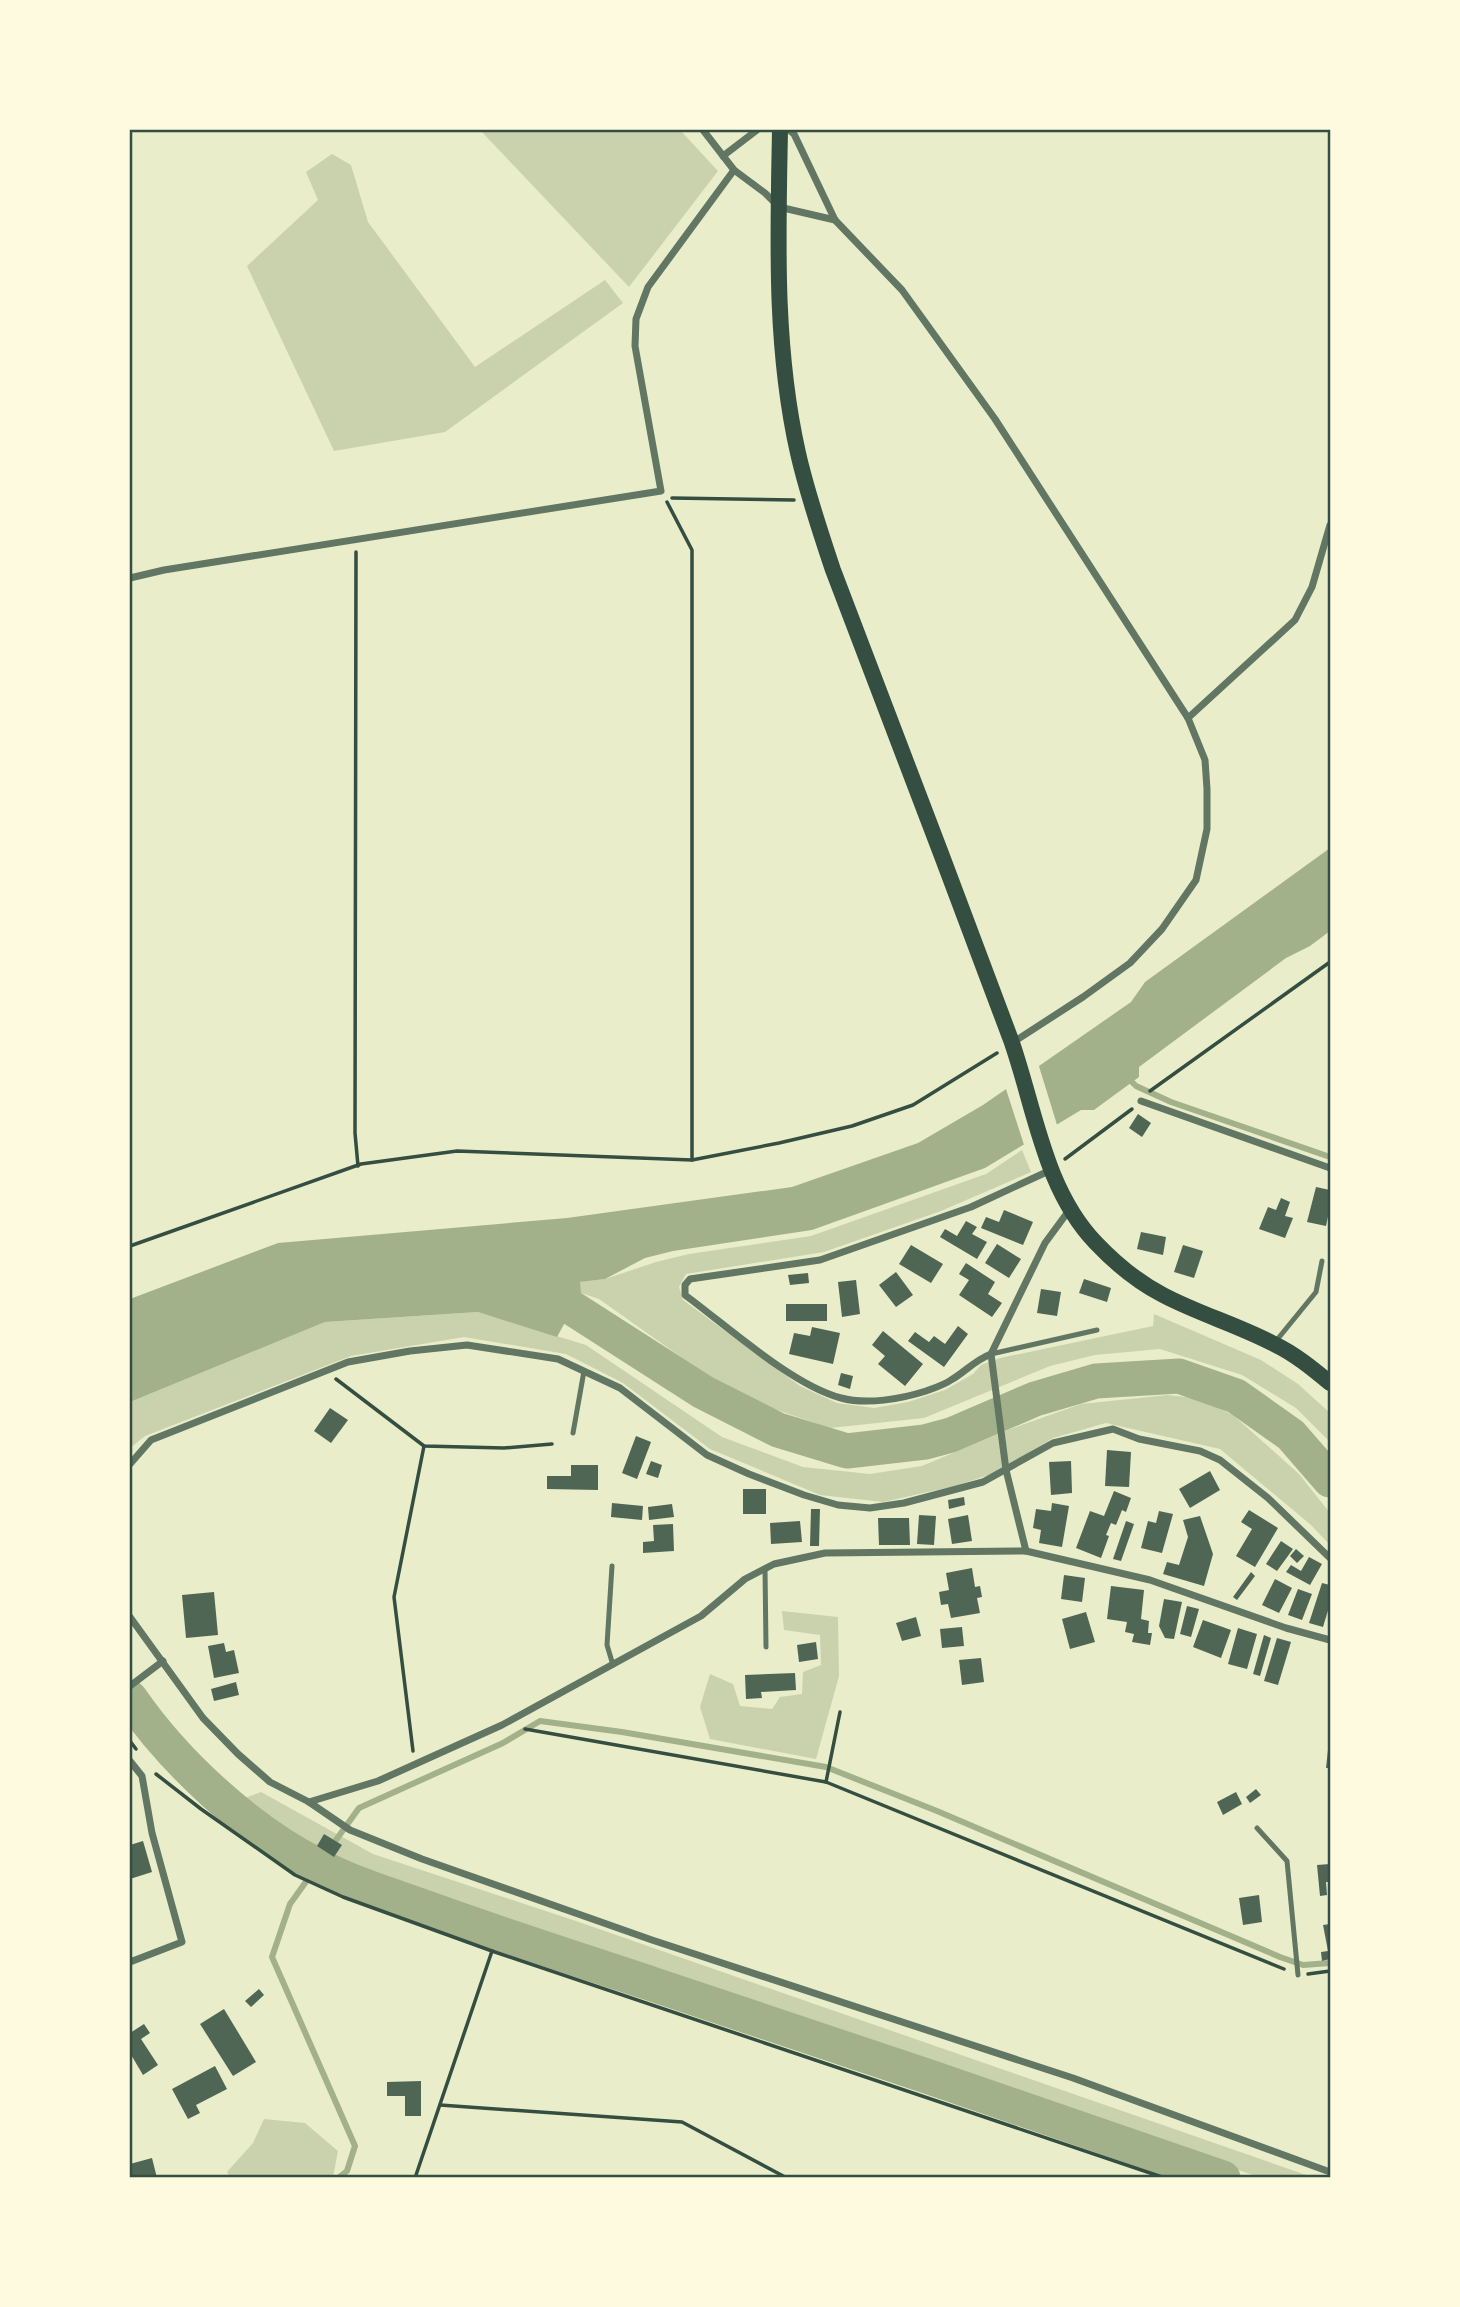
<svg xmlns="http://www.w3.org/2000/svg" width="1460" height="2307" font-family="Manrope,sans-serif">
<rect width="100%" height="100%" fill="#e9edc9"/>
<g fill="#cad2ad">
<polygon points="480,130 680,130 718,171 629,287"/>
<polygon points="332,154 351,165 368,222 475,367 605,280 623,303 445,432 334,451 247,266 318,200 306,172"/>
<polygon points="1022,1150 1031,1172 941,1211 824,1252 686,1274 679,1287 683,1300 800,1386 837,1403 874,1408 908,1402 945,1390 973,1374 981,1365 1000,1358 1153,1326 1154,1314 1261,1360 1298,1384 1330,1413 1330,1442 1296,1408 1242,1375 1160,1349 1095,1355 1050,1366 924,1418 830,1428 771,1408 712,1379 599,1299 581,1293 579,1282 605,1279 656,1262 689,1254 811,1236 986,1174"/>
<polygon points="478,1312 586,1345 722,1437 803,1467 870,1474 922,1466 1010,1429 1081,1404 1168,1395 1202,1399 1233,1415 1299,1474 1330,1513 1330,1545 1311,1525 1220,1449 1106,1423 1053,1438 998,1472 955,1486 883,1502 820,1495 710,1449 623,1383 566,1354 464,1337 351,1356 145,1436 130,1448 130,1402 325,1322"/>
<polygon points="782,1611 838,1617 839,1676 816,1759 710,1739 700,1707 710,1674 733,1684 740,1706 772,1709 780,1697 802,1694 803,1672 821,1665 820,1635 784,1630"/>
<polygon points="145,1689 178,1735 245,1798 261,1792 373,1854 576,1921 1312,2177 1259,2177 533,1932 338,1864 286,1834 203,1771 138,1694"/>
<polygon points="264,2119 305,2123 338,2151 333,2177 230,2177 227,2172 253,2143"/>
</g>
<polygon fill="#a3b18a" points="1330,848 1330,931 1310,946 1286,958 1139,1067 1139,1077 1094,1110 1081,1110 985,1168 812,1230 673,1251 645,1258 605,1279 580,1282 581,1293 557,1337 478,1312 325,1322 130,1402 130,1299 278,1243 567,1218 792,1187 918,1143 983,1105 1131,1002 1145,982"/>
<polygon fill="#e9edc9" points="1038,1063 1058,1128 1025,1148 1005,1086"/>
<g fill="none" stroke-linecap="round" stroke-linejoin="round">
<g stroke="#a3b18a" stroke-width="6">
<polyline points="1128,1078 1136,1086 1171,1102 1330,1157"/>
<polyline points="338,2178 347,2171 355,2146 272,1957 290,1904 359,1808 503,1743 540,1721 622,1732 826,1767 937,1811 1280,1957 1303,1965 1330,1963"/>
</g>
<g stroke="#a3b18a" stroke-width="35">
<polyline points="532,1286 572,1308 703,1392 778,1430 847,1451 925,1442 951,1435 1035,1399 1096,1381 1179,1376 1236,1396 1291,1435 1330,1480"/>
<path d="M130,1698c45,65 117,132 189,168 34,18 72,29 108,42 74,27 150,51 225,76 191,63 381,128 571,194"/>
</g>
</g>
<g fill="#4f6655">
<polygon points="1138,1114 1151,1123 1142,1137 1129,1128"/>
<polygon points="1316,1187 1330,1190 1330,1207 1326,1226 1307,1222"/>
<polygon points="1281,1198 1290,1202 1285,1216 1293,1218 1285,1238 1259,1229 1268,1207 1276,1210"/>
<polygon points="1004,1210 1033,1222 1023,1245 981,1228 986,1217 999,1222"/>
<polygon points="966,1221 977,1227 972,1234 987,1242 977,1259 940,1237 945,1229 957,1236"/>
<polygon points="1141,1232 1166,1237 1163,1255 1137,1249"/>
<polygon points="997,1244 1021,1259 1009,1278 985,1263"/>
<polygon points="911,1245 943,1264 931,1283 899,1264"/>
<polygon points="1183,1245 1203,1251 1194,1278 1174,1272"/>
<polygon points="966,1263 995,1282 988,1294 1002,1303 992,1317 959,1295 969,1280 959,1274"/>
<polygon points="896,1272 913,1295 896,1307 879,1285"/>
<polygon points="808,1273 809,1283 790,1285 788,1275"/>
<polygon points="1084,1279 1111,1288 1107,1302 1079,1293"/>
<polygon points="856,1280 860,1314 842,1317 838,1282"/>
<polygon points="1041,1289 1061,1292 1057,1316 1037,1313"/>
<rect x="786" y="1304" width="41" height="17"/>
<polygon points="958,1326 968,1334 944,1367 908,1341 915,1332 929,1342 934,1336 945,1344"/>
<polygon points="812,1327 840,1333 833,1364 789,1354 794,1333 810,1336"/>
<polygon points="883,1331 923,1364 905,1386 878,1364 885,1356 872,1345"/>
<polygon points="841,1373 853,1376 850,1389 838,1385"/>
<polygon points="330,1408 348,1420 331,1443 314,1431"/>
<polygon points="636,1436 651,1442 637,1479 622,1473"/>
<polygon points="1107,1450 1131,1452 1129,1487 1105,1486"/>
<polygon points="651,1461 662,1465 658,1478 646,1474"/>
<polygon points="1071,1461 1072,1493 1051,1495 1049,1462"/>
<polygon points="571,1465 598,1465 598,1490 547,1489 547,1476 571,1476"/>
<polygon points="1210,1471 1220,1490 1190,1508 1179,1489"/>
<rect x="743" y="1489" width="23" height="25"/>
<polygon points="1114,1491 1131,1498 1126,1512 1122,1510 1116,1525 1111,1523 1106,1535 1109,1536 1101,1558 1076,1548 1090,1511 1104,1516"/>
<polygon points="964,1497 965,1505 949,1509 948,1500"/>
<polygon points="612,1503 643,1506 642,1520 611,1517"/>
<polygon points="1052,1503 1069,1506 1062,1547 1039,1543 1041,1530 1033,1528 1036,1509 1051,1511"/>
<polygon points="672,1504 674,1517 649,1520 648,1507"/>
<polygon points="811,1509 820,1509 819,1546 810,1546"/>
<polygon points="1249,1510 1278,1528 1255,1567 1236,1556 1252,1529 1241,1522"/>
<polygon points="1159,1511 1173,1514 1162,1553 1141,1548 1148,1521 1156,1523"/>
<polygon points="919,1515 936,1516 934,1545 917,1544"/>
<polygon points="968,1515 972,1541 952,1544 948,1519"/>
<polygon points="1200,1516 1213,1554 1204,1586 1163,1574 1167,1562 1179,1565 1188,1537 1183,1520"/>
<polygon points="878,1518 909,1518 910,1545 879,1545"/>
<polygon points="800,1521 802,1542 771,1544 770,1523"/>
<polygon points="1126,1521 1134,1524 1121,1561 1113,1559"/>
<polygon points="673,1524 674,1551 643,1553 643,1542 654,1541 653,1525"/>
<polygon points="1281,1541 1293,1549 1277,1571 1266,1564"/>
<polygon points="1296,1549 1304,1556 1297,1563 1290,1556"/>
<polygon points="1309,1557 1322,1564 1310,1585 1286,1572 1291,1565 1301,1571"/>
<polygon points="972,1568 975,1587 980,1586 982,1597 977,1598 980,1613 951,1618 948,1604 941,1605 939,1592 949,1590 946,1573"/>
<polygon points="1251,1572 1255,1576 1237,1600 1233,1597"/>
<polygon points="1064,1575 1085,1578 1082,1602 1061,1599"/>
<polygon points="1275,1579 1292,1588 1279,1613 1262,1605"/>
<polygon points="1322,1583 1330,1585 1330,1604 1323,1627 1309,1623"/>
<polygon points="1111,1586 1144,1590 1141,1619 1149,1621 1148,1633 1152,1633 1150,1645 1132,1642 1134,1634 1125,1632 1127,1622 1107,1619"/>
<polygon points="1298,1589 1312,1594 1302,1620 1288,1615"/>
<polygon points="214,1592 218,1635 186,1638 182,1595"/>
<polygon points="1164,1599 1182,1602 1174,1639 1165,1638 1159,1626"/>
<polygon points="1187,1606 1199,1609 1191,1637 1180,1634"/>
<polygon points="1086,1612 1095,1642 1070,1649 1062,1619"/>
<polygon points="916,1617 921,1636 902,1641 896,1623"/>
<polygon points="1203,1620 1231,1630 1221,1658 1193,1647"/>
<polygon points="962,1627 964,1646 942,1648 940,1629"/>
<polygon points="1238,1628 1257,1634 1247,1669 1228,1664"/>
<polygon points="1264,1635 1271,1638 1260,1676 1253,1674"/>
<polygon points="1277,1638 1291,1642 1278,1685 1264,1681"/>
<polygon points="816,1642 818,1659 799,1662 797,1645"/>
<polygon points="224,1643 226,1652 234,1650 239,1673 214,1678 208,1646"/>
<polygon points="981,1658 984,1682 962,1685 959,1660"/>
<polygon points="795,1673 796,1690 761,1692 762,1698 746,1699 745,1675"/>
<polygon points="236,1682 239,1695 214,1701 211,1689"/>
<polygon points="1329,1741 1330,1741 1330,1768 1326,1768"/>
<polygon points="1256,1789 1261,1795 1250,1803 1246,1797"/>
<polygon points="1236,1792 1242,1804 1223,1815 1217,1802"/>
<polygon points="324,1834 342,1845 334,1857 317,1846"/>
<polygon points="143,1841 152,1872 130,1879 130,1845"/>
<polygon points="1330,1864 1330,1882 1326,1882 1327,1895 1320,1896 1317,1865"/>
<polygon points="1259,1895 1262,1922 1243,1925 1239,1898"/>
<polygon points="1330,1924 1330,1959 1322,1961 1321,1952 1328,1951 1323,1925"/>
<polygon points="259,1989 264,1995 251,2007 245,2001"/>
<polygon points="224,2009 256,2062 233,2076 200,2024"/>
<polygon points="144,2024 150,2033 141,2039 158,2065 143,2075 130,2053 130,2033"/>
<polygon points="215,2066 227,2089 196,2105 200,2113 188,2119 172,2089"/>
<polygon points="421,2081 421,2116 405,2116 405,2096 387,2096 387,2082"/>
<polygon points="152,2158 157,2178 130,2178 130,2164"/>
</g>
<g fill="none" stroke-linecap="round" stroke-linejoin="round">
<g stroke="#344e41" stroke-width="3.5">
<polyline points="672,498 794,500"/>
<polyline points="667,502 692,550 692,1160"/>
<polyline points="356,552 355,1133 358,1166"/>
<polyline points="1150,1091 1330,962"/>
<polyline points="1065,1159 1132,1109"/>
<polyline points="130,1246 361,1164 457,1151 692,1160 779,1143 852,1126 913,1105 997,1053"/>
<polyline points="336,1379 424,1446 504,1448 552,1444"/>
<polyline points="525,1729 826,1782 1284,1969"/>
<polyline points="130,1741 136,1749"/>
<polyline points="413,1751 394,1597 424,1446"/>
<polyline points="156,1774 201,1809 295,1875 343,1897 492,1951 1165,2178"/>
<polyline points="826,1782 840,1712"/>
<polyline points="1308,1974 1330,1971"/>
<polyline points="440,2105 682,2122 787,2178"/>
<polyline points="415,2178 492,1951"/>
</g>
<g stroke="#617663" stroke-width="5">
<polyline points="1276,1341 1316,1292 1322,1261"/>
<polyline points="991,1354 1097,1330"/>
<polyline points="573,1433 584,1371"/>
<polyline points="612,1566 607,1645 613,1665"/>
<polyline points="765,1569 766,1647"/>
<polyline points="1257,1828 1287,1861 1298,1975"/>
</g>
<g stroke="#617663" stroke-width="7">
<polyline points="703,130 734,170 765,193 779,207 835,220"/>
<polyline points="789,130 794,134 835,220 902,290 995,419 1188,718 1205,760 1207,789 1207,829 1196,880 1162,929 1130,963 1083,997 1012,1043"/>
<polyline points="723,156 757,130"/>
<polyline points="130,578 164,570 661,491 635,346 636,319 648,287 734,170"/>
<polyline points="1188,718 1295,620 1312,587 1330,525"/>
<polyline points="1141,1101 1330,1168"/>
<path d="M991,1354c-16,6 -26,18 -40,26 -7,5 -17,8 -25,11 -25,8 -59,14 -85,7 -49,-13 -114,-72 -156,-103v-10l5,-6 130,-19 151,-53 80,-37"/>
<polyline points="130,1464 151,1440 348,1362 410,1351 467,1345 558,1359 620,1388 707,1455 749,1474 804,1495 838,1505 870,1508 904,1503 983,1482 1053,1443 1113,1429 1139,1439 1200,1451 1220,1460 1268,1498 1330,1558"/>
<polyline points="1026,1551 1006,1470 991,1354 1045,1243 1070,1209"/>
<polyline points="130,1617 203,1718 238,1754 270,1782 309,1802 350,1830 422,1859 652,1940 1073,2078 1330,2172"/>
<polyline points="130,1686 163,1661"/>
<polyline points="130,1761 142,1776 152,1833 182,1942 130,1962"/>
<polyline points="309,1802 378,1781 502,1725 701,1616 745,1579 774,1564 825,1553 1026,1551 1150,1580 1286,1628 1330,1640"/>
</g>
<path stroke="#344e41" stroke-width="16" d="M780,130c-2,107 -6,217 18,323 9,40 22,78 35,117 59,156 120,313 178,470 24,68 33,149 85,203 19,20 42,39 67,52 36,19 75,30 111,49 21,10 39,25 56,39"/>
</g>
<rect width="1460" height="2307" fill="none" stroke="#fefae0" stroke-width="262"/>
<rect x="131" y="131" width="1198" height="2045" fill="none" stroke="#344e41" stroke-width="2.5"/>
</svg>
